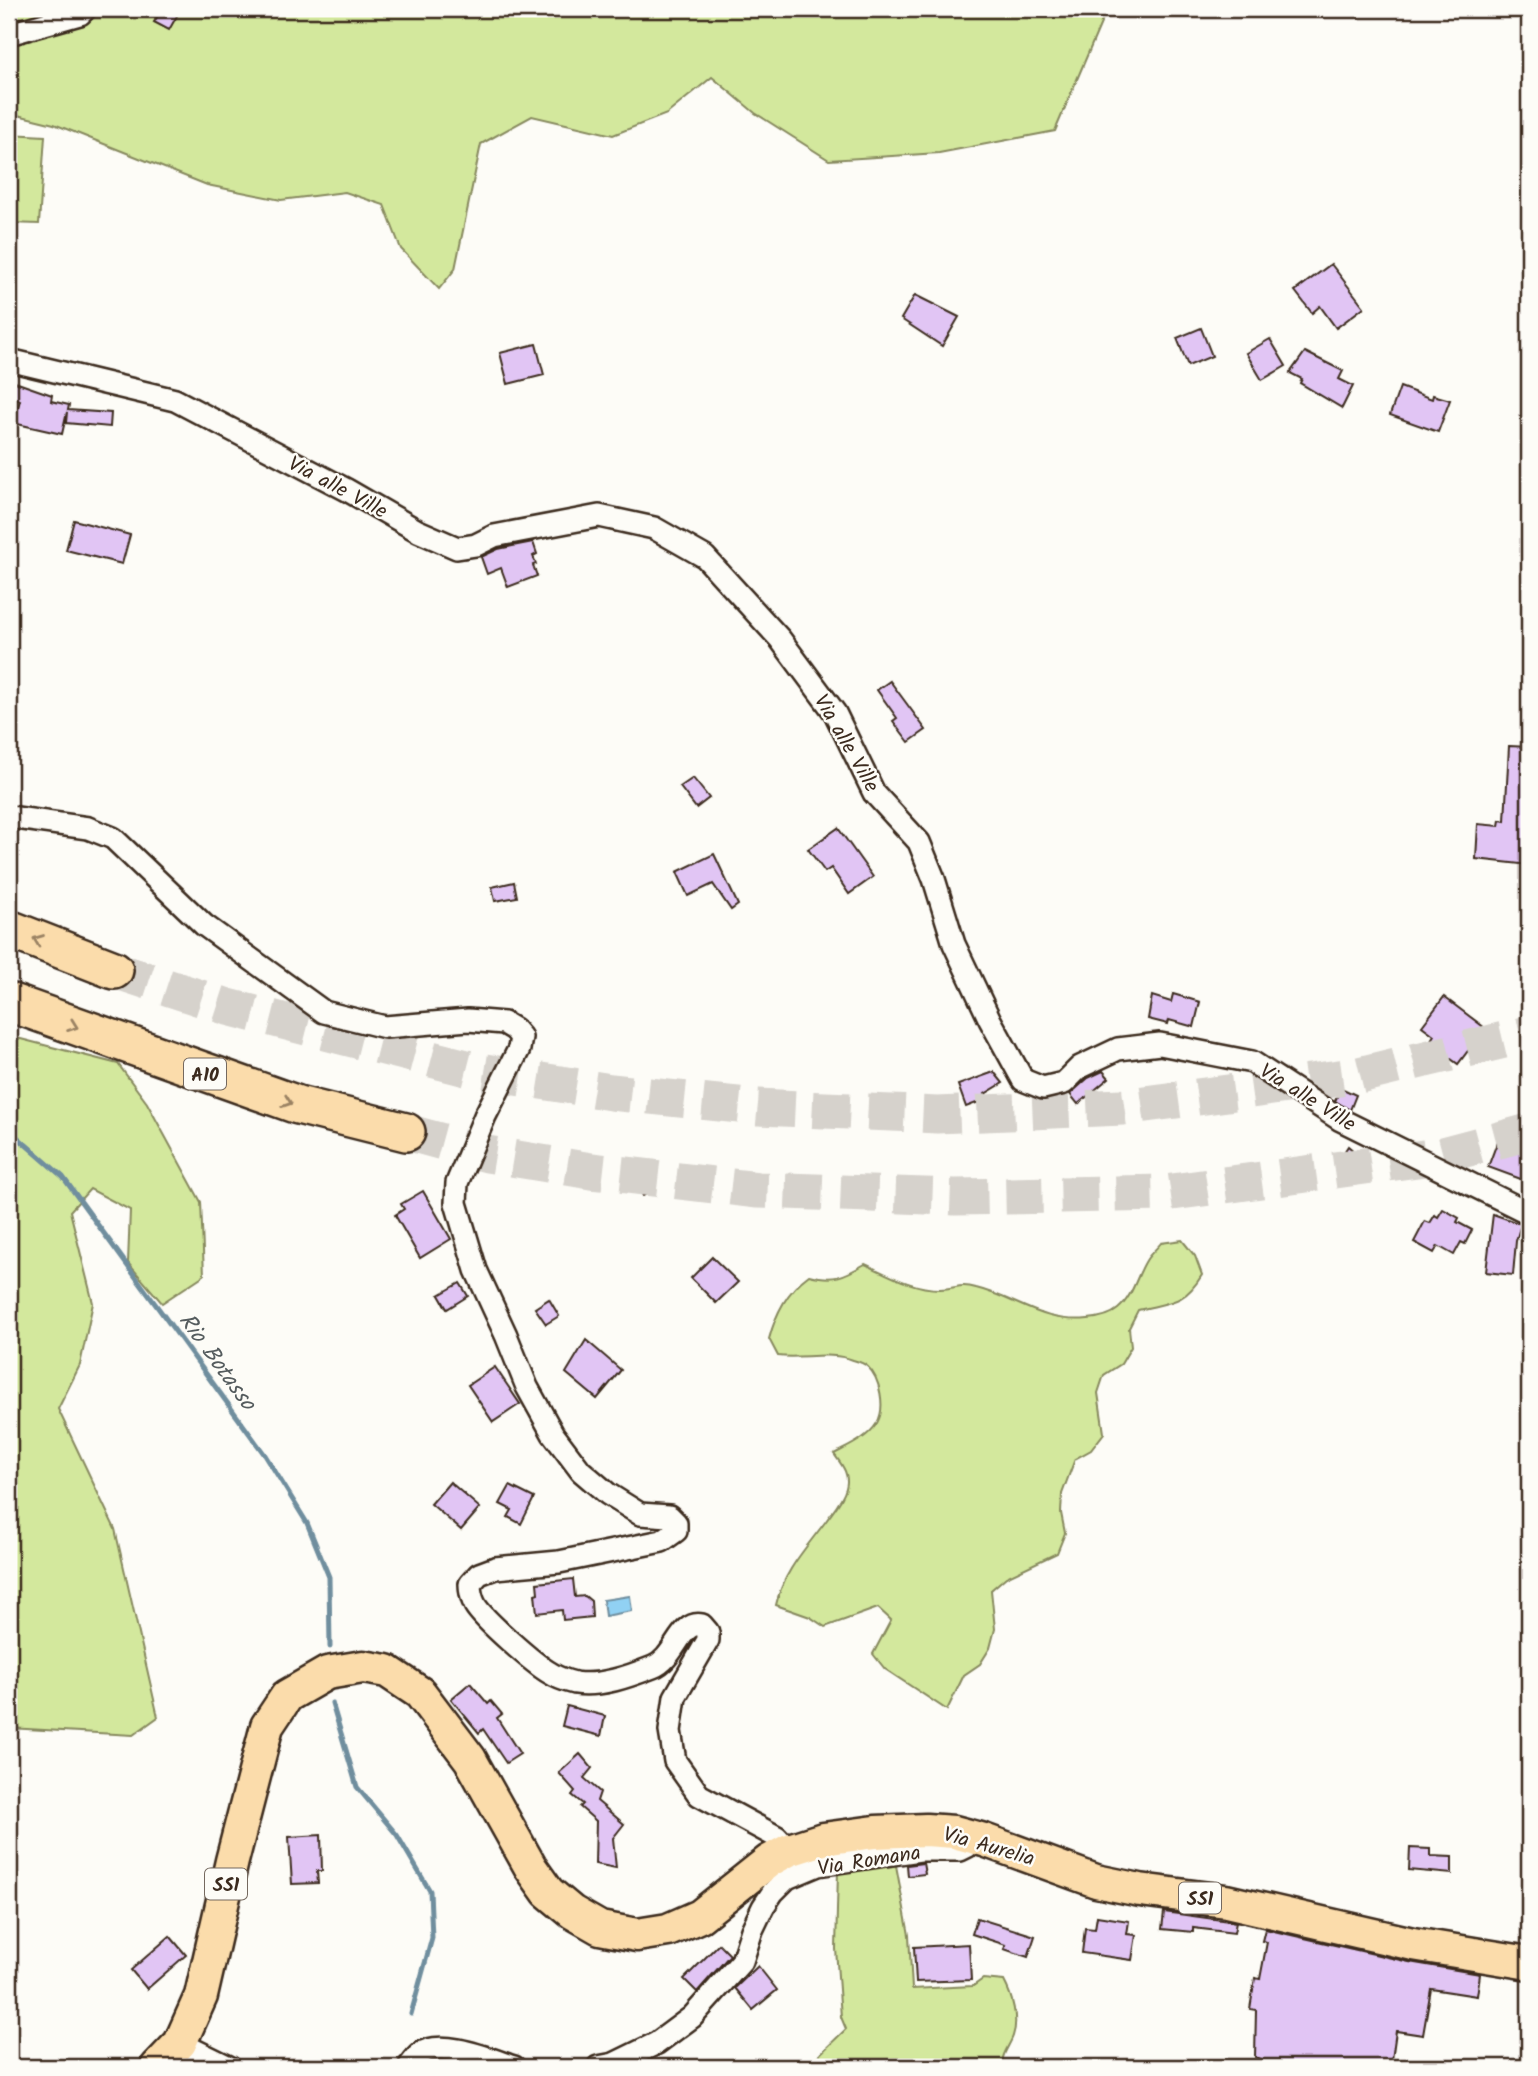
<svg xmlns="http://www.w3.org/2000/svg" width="1538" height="2076" font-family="Kalam,sans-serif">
<rect width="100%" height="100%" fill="#fdfcf7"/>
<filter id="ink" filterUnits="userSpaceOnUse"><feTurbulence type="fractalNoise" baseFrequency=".0143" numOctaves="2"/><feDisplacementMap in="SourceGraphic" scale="14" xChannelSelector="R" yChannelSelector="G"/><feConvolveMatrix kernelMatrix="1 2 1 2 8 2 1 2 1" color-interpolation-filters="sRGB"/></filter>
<g filter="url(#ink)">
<g fill="#d3e89d" stroke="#87895e" stroke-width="2">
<polygon points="11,9 1107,9 1055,131 939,153 829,160 755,113 712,77 667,114 613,135 532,116 481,144 455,269 439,289 401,249 384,205 345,192 281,200 207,185 54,124 9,113 9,10"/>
<polygon points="9,134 45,136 39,224 9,223"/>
<polygon points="9,1036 118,1064 147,1103 201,1202 204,1275 162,1303 128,1263 130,1210 90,1189 70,1211 93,1303 80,1365 58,1409 115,1529 158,1717 133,1735 9,1728"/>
<path d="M1182,1240l13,16 7,19c-18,30 -32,27 -64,35l-9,18 2,19 -10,17 -17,11 -6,18 6,40 -13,17 -16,9 -13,35 -1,19 4,20 -8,20 -51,24 -15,13 4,39 -5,19 -10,16 -16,11 -17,35 -62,-41 -12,-15 18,-34 -13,-12 -53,19 -15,-10 -34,-12c7,-33 30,-57 50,-84 7,-10 17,-21 20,-33 4,-14 -4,-23 -12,-34 15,-8 34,-16 43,-31 9,-15 3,-45 -9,-56 -3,-3 -11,-6 -15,-7 -22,-9 -51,-1 -75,-4l-9,-17c7,-26 18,-48 40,-64 25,6 34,2 56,-11 24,11 48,25 75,25 16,0 19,-6 36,-1 41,10 66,36 112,31 10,-1 22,-3 30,-10 15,-12 19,-35 29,-50 4,-6 10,-11 14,-16z"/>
<path d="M895,1860l14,75 3,54 61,-3 10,-7 21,2c8,15 15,38 9,55 -4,11 -12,19 -11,31h-208l21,-8 31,-30 -5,-12 -5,-68 2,-78z"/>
</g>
<polygon fill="#91d1f3" stroke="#6f8e9e" stroke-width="2" points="630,1596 632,1611 605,1616 603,1600"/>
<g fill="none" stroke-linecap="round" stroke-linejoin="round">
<g stroke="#6f8e9e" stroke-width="5">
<polyline points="9,1130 63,1177 265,1455 307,1523 329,1577 330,1647"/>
<polyline points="332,1703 357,1787 397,1835 430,1891 432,1938 411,2014"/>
</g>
</g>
<g fill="#e1c5f4" stroke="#3b2a1e" stroke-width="2">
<polygon points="162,9 168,9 178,14 169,30 154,22"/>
<polygon points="1331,264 1364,307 1336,328 1320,306 1312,313 1295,291"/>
<polygon points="915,295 959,317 942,346 901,319"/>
<polygon points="1201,328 1212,356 1188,366 1177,338"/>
<polygon points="1270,339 1286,366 1262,380 1246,353"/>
<polygon points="536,344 544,375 508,384 500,353"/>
<polygon points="1305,352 1343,371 1339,379 1353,386 1342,408 1300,383 1302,379 1290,373"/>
<polygon points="9,380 52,395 51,401 69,405 68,410 111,413 110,427 66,423 67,412 62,434 13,423 20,400 9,396"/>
<polygon points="1400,387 1432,399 1433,395 1450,400 1438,432 1390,415"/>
<polygon points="74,520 130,535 122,564 66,550"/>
<polygon points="533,542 537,554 533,556 536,564 533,565 537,576 508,587 501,568 487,574 481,557 498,549"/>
<polygon points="890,681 926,730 909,742 893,721 897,718 877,690"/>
<polygon points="1509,746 1529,747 1529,865 1476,859 1478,824 1499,826 1500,820 1505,821"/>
<polygon points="693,778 709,798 696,808 680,787"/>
<polygon points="838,828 873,877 849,894 831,868 825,872 808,849"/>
<polygon points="714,854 738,905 731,910 713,884 688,896 677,872"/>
<polygon points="514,882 517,897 495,901 492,887"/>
<polygon points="1173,994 1200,1002 1194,1027 1169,1020 1168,1024 1148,1019 1152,996 1171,1002"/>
<polygon points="1444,997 1485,1028 1458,1064 1429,1043 1434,1035 1422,1026"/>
<polygon points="1103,1071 1109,1078 1078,1104 1070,1094 1088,1078"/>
<polygon points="994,1072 1003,1083 985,1094 987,1099 966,1107 958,1085"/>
<polygon points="1341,1088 1356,1095 1350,1110 1335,1101"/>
<polygon points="1501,1132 1529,1145 1529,1182 1488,1167"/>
<polygon points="1348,1146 1363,1159 1353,1173 1339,1160"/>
<polygon points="642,1165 656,1189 643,1196 629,1173"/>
<polygon points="423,1191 451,1239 420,1258 395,1215 404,1209 401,1204"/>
<polygon points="1443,1209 1459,1218 1457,1222 1472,1230 1465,1244 1461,1242 1454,1255 1438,1246 1434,1253 1414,1242 1425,1221 1430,1223 1435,1215 1438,1217"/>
<polygon points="1493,1214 1521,1224 1516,1241 1513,1275 1486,1272"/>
<polygon points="712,1257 738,1282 716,1303 691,1278"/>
<polygon points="460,1283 468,1296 447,1309 439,1295"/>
<polygon points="549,1299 559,1316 546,1324 535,1308"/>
<polygon points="586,1340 621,1370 597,1399 566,1373"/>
<polygon points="495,1367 520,1404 493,1422 468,1385"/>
<polygon points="450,1482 480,1508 461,1530 431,1504"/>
<polygon points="510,1486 534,1498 521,1524 508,1517 512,1510 500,1504"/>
<polygon points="573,1579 575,1597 585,1596 591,1601 592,1617 563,1620 562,1610 537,1613 535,1594 538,1593 537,1583"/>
<polygon points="470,1683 488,1704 491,1701 502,1714 497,1718 520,1754 506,1763 483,1729 479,1733 451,1699"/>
<polygon points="567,1706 605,1716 601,1736 562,1726"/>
<polygon points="580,1754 592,1768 584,1778 600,1792 597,1801 624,1824 613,1838 616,1868 595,1864 596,1821 580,1807 583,1804 572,1795 575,1791 559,1773"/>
<polygon points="321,1835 322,1871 317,1871 318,1883 292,1884 289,1837"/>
<polygon points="1410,1848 1430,1849 1430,1856 1452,1857 1452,1874 1409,1870"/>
<polygon points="923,1863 925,1874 908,1876 907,1865"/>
<polygon points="1164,1912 1236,1922 1234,1933 1193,1928 1193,1932 1162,1929"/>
<polygon points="1097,1916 1129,1921 1127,1934 1136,1935 1132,1960 1082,1953 1085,1928 1095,1929"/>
<polygon points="977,1918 1035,1936 1028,1957 1004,1949 1006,1945 972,1934"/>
<polygon points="1265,1929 1409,1962 1480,1974 1477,1996 1431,1989 1423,2035 1396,2031 1391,2067 1310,2067 1266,2062 1255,2057 1256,2010 1250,2009 1255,1978 1260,1979 1267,1942 1262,1941"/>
<polygon points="170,1936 186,1955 147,1989 131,1970"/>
<polygon points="719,1944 730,1955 697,1992 684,1979"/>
<polygon points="969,1944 971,1980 916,1982 914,1947"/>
<polygon points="758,1966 777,1990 753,2010 735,1988"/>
</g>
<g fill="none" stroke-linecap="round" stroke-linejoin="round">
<g stroke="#d6d2cc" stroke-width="37" stroke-dasharray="37 18" stroke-linecap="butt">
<polyline points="114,970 228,1007 478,1071 611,1092 758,1107 937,1115 1123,1107 1355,1076 1529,1034"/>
<polyline points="406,1132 487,1154 591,1171 758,1190 955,1197 1165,1193 1439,1156 1529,1132"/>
</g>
<defs>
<g id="minor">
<polyline points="9,34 80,14 85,9"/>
<polyline points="9,360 175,400 347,490 418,531 457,548 476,545 494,536 599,516 654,528 705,557 780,639 835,713 874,793 919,842 934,879 954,944 990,1020 1023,1080 1043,1088 1064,1083 1080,1067 1118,1049 1160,1044 1252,1062 1339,1119 1529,1213"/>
<path d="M9,817l79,11 25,10 91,87 120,87 61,15 83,-7 36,3 10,6 7,8 -2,12 -34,67 -28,67 -1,20 20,67 30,65 21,52 26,47 28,37 27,23 32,20 29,2 7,7v8l-14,10 -103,21 -64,6 -16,6 -9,10c0,6 2,15 5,21 8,14 59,59 75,68 6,4 17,8 25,10 25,4 55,-7 78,-16 23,-9 27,-47 49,-42l6,7v8l-33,57 -5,34 5,30 24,34 78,42 12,13"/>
<polyline points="180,2043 229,2067"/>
<path d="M409,2067c3,-4 7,-10 11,-13 21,-16 72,6 94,13"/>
<polyline points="598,2067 614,2064 657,2043 692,2017 742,1961 752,1930 763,1907 773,1892 787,1878 818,1865 920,1850 960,1850 968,1846 971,1837"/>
</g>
<polyline id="primary" points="157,2067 180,2043 201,1996 232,1861 267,1726 287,1696 327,1673 363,1667 387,1671 420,1693 470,1759 531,1868 548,1892 572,1912 600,1928 637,1935 668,1930 700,1916 769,1861 789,1850 823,1839 875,1832 926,1830 954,1832 984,1840 1096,1881 1140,1890 1226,1901 1413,1944 1529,1963"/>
<g id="motorway">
<polyline points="9,929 114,970"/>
<polyline points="9,1002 298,1105 406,1132"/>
</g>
</defs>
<use href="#minor" stroke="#3b2a1e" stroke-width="26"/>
<use href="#primary" stroke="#3b2a1e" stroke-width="37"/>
<use href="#motorway" stroke="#3b2a1e" stroke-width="42"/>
<use href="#minor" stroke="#fdfcf7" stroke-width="21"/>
<use href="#primary" stroke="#fbdcab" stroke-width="32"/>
<use href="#motorway" stroke="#fbdcab" stroke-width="37"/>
</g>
<defs><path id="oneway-chevron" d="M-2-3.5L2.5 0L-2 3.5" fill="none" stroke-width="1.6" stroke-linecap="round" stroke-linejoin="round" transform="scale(1.75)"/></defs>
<g stroke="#9b8364">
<use href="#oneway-chevron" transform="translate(38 940) rotate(-159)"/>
<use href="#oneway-chevron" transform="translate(73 1026) rotate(20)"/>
<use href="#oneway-chevron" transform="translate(287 1102) rotate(19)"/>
</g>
</g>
<g text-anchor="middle" stroke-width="5" stroke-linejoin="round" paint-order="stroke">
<g fill="#fdfcf7" stroke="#75695f" stroke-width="2">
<rect x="184" y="1058.5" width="42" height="31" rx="5"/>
<rect x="205" y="1868.5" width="42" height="31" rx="5"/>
<rect x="1179" y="1882.5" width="42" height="31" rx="5"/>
</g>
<g font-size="19" font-weight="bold" fill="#3b2a1e">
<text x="205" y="1081">A10</text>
<text x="226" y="1891">SS1</text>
<text x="1200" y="1905">SS1</text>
</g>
<g font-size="21" fill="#3b2a1e" stroke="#fdfcf7">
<text transform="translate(338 487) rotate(28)" y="7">Via alle Ville</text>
<text transform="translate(847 743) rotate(60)" y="7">Via alle Ville</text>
<text transform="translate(1308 1097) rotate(32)" y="7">Via alle Ville</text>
<text transform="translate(989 1846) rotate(16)" y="7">Via Aurelia</text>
<text transform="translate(869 1860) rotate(-9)" y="7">Via Romana</text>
</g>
<g font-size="23" font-style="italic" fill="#555c5e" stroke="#fdfcf7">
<text transform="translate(218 1361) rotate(54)" y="8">Rio Botasso</text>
</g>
</g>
<rect width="1538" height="2076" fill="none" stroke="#fdfcf7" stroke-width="35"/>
<rect x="18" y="18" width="1503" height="2041" fill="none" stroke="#3b2a1e" stroke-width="2.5" filter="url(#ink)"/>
</svg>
